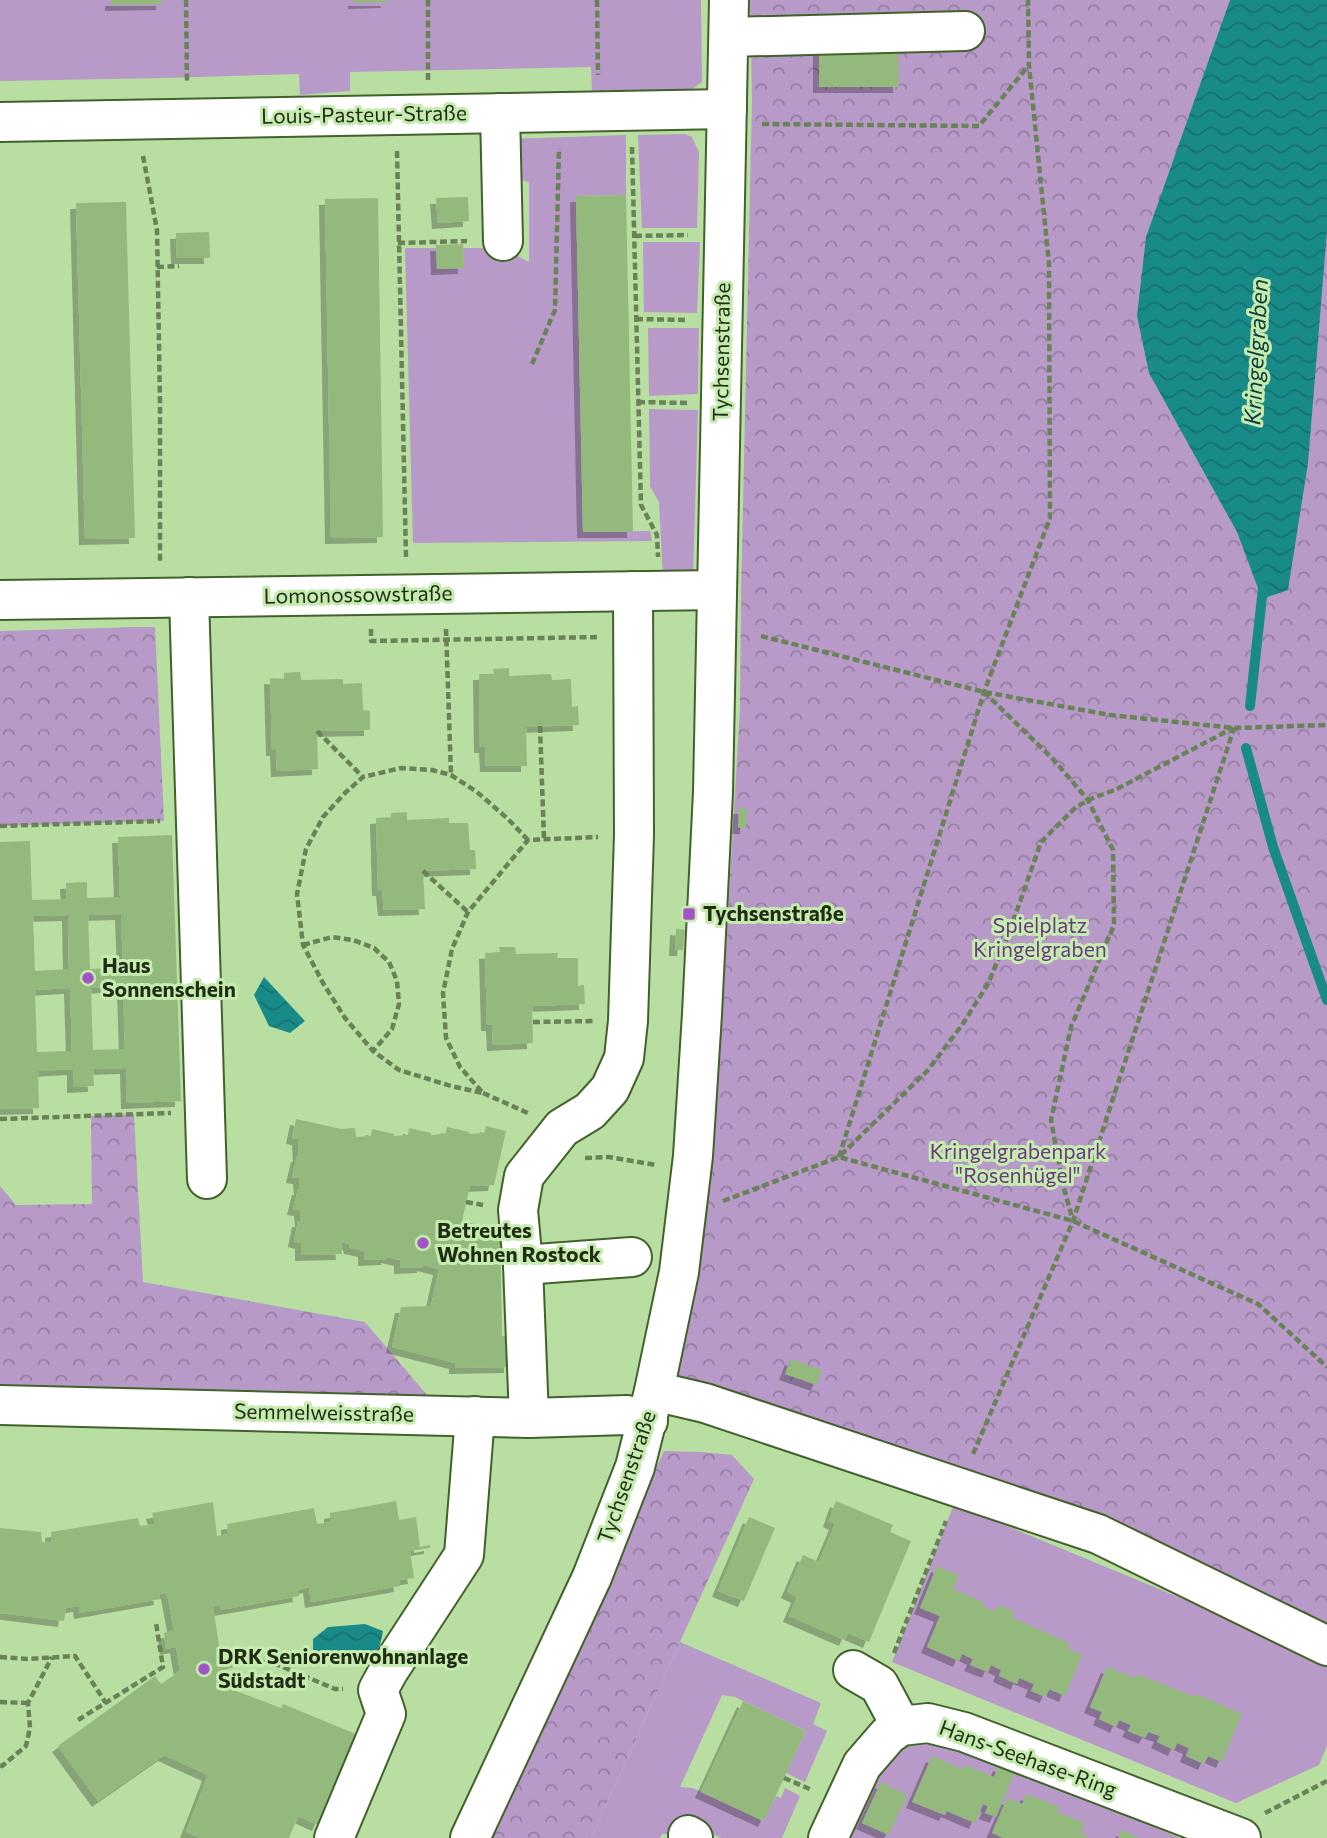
<svg xmlns="http://www.w3.org/2000/svg" width="1327" height="1838" font-family="Commissioner,sans-serif">
<defs>
<pattern id="forest-crowns" width="20" height="18" patternUnits="userSpaceOnUse" patternTransform="scale(1.75)"><rect width="20" height="18" fill="#b89ac9"/><path d="M2 6a3 3 0 1 1 6 0M12 15a3 3 0 1 1 6 0" fill="none" stroke="#957ea2"/></pattern>
<pattern id="water-waves" width="16" height="10" patternUnits="userSpaceOnUse" patternTransform="scale(1.75)"><rect width="16" height="10" fill="#188b89"/><path d="M0 5q4-4 8 0t8 0" fill="none" stroke="#15726f"/></pattern>
<filter id="shadow"><feDropShadow dx="-6" dy="6" stdDeviation="0" flood-color="#0004"/></filter>
</defs>
<rect width="100%" height="100%" fill="#b9dea2"/>
<g fill="#b89ac9">
<polygon points="0,0 701,0 702,82 688,92 592,96 591,67 350,72 350,91 300,95 299,74 167,78 0,81"/>
<polygon points="685,134 692,137 699,152 697,228 642,228 638,135"/>
<polygon points="626,135 626,195 576,196 583,532 650,531 652,541 413,543 405,248 436,248 437,269 464,268 463,248 502,248 529,262 529,182 508,176 508,139"/>
<polygon points="643,242 700,242 697,313 644,312"/>
<polygon points="648,328 699,328 698,394 649,396"/>
<polygon points="649,409 698,410 693,577 663,578 659,502 650,486"/>
<polygon points="954,1504 1275,1637 1327,1661 1327,1746 1319,1765 1236,1803 892,1662"/>
<polygon points="680,1642 821,1703 813,1724 827,1731 805,1782 786,1773 806,1731 735,1697 722,1695 680,1787 693,1788 763,1821 776,1796 781,1798 785,1788 800,1796 782,1838 721,1838 682,1819 671,1834 662,1834 660,1838 591,1838"/>
<polygon points="942,1737 1180,1838 844,1838 894,1745"/>
</g>
<g fill="url(#forest-crowns)">
<polygon points="750,0 1327,0 1327,1631 673,1380 700,1235 723,998 740,708 741,596 752,100"/>
<polygon points="135,627 155,627 164,821 0,826 0,631"/>
<polygon points="134,1114 143,1282 365,1322 427,1395 0,1388 0,1186 16,1205 92,1204 91,1116"/>
<polygon points="664,1451 702,1452 732,1455 754,1479 591,1838 489,1838"/>
</g>
<g fill="url(#water-waves)">
<polygon points="1230,0 1327,0 1327,231 1308,463 1288,590 1262,599 1237,532 1149,373 1137,316 1146,237"/>
<polygon points="264,977 305,1021 290,1033 269,1026 254,995"/>
<path d="M365,1624l18,7c-1,5 -2,11 -4,16 -10,22 -50,12 -66,3v-11l15,-12z"/>
</g>
<g fill="none" stroke-linecap="round" stroke-linejoin="round">
<g stroke="#188b89" stroke-width="10">
<polyline points="1250,706 1263,588"/>
<polyline points="1246,748 1273,847 1327,1000"/>
</g>
</g>
<g fill="#94b97c" fill-rule="evenodd" filter="url(#shadow)">
<polygon points="111,0 162,0 162,4 111,5"/>
<polygon points="354,0 387,0 387,2 354,3"/>
<polygon points="819,41 898,41 899,87 819,87"/>
<polygon points="626,195 633,532 583,532 576,196"/>
<polygon points="468,197 469,221 438,223 436,198"/>
<polygon points="378,198 383,537 331,538 325,199"/>
<polygon points="126,202 135,538 85,539 76,203"/>
<polygon points="209,232 210,258 177,258 176,233"/>
<polygon points="463,244 464,268 437,269 436,245"/>
<polygon points="509,668 509,676 551,674 552,680 571,679 572,707 578,706 579,725 526,727 527,766 486,766 485,747 480,747 479,674 494,674 493,669"/>
<polygon points="300,672 301,680 343,679 343,684 362,683 363,710 370,711 370,730 317,731 318,769 277,771 276,750 272,750 270,678 284,679 284,673"/>
<polygon points="739,808 747,808 746,828 738,828"/>
<polygon points="407,812 407,820 449,818 449,823 468,823 470,850 475,850 476,869 423,871 425,909 384,910 382,890 378,890 376,818 391,817 391,813"/>
<path d="M172,835l9,266 -54,2 -1,-35 -33,1 1,17 -21,1v-18l-35,2 1,37 -39,1v-267l30,-1 2,59 35,-1 -1,-16 21,-1v16l33,-1 -2,-60zM121,914l2,53 -33,2 -2,-54zM68,915l1,54 -34,2 -2,-55zM123,986l2,63 -32,1 -2,-62zM70,988l2,63 -35,1 -2,-62z"/>
<polygon points="676,929 685,930 683,950 675,950"/>
<polygon points="499,947 515,947 516,954 558,953 557,958 578,958 578,986 584,985 585,1004 532,1006 533,1043 493,1045 492,1025 487,1025 485,953 500,952"/>
<polygon points="296,1119 341,1129 355,1128 356,1137 371,1136 372,1129 394,1134 394,1136 408,1135 409,1128 431,1133 431,1135 445,1134 447,1127 469,1132 469,1134 484,1133 486,1126 506,1131 494,1185 470,1186 462,1221 500,1230 502,1336 509,1336 510,1367 455,1368 455,1363 392,1347 401,1307 431,1306 439,1269 423,1265 423,1267 400,1268 400,1260 387,1257 387,1259 364,1260 364,1251 350,1248 349,1244 341,1242 342,1254 301,1255 301,1243 294,1241 298,1221 301,1221 300,1210 293,1209 298,1189 300,1189 299,1178 292,1177 297,1156 299,1156 298,1139 292,1138"/>
<polygon points="791,1359 822,1370 817,1385 785,1374"/>
<polygon points="396,1501 399,1520 416,1517 420,1547 430,1545 430,1548 410,1551 414,1578 399,1580 400,1586 311,1602 309,1587 298,1590 299,1596 220,1610 220,1605 213,1606 221,1658 231,1656 233,1668 223,1670 226,1687 281,1708 283,1704 356,1734 318,1825 298,1816 289,1838 201,1838 186,1832 208,1775 164,1755 98,1801 58,1746 155,1676 161,1684 180,1671 176,1647 166,1649 164,1633 174,1631 167,1593 159,1594 160,1599 80,1613 79,1606 66,1608 64,1621 0,1613 0,1528 41,1532 42,1542 52,1543 51,1532 138,1518 140,1526 155,1524 152,1513 213,1502 217,1536 228,1534 227,1524 314,1508 317,1524 330,1522 330,1513"/>
<polygon points="836,1501 893,1525 890,1532 911,1541 869,1642 848,1633 845,1640 789,1616 797,1597 787,1592 803,1555 819,1562 835,1524 829,1521"/>
<polygon points="749,1517 775,1528 744,1601 718,1591"/>
<polygon points="937,1566 959,1575 953,1589 984,1602 982,1606 995,1611 998,1605 1014,1611 1011,1617 1069,1643 1067,1648 1082,1655 1065,1696 1049,1689 1046,1697 1031,1691 1034,1684 1019,1678 1017,1684 999,1676 1001,1670 991,1665 988,1672 970,1665 973,1659 962,1654 959,1661 927,1647 940,1616 920,1608"/>
<polygon points="1107,1667 1136,1678 1137,1674 1195,1697 1196,1694 1242,1714 1222,1762 1208,1756 1204,1764 1186,1756 1189,1748 1177,1743 1174,1750 1157,1742 1160,1736 1148,1732 1145,1738 1128,1731 1131,1725 1119,1720 1116,1727 1099,1719 1102,1712 1090,1707"/>
<polygon points="743,1701 806,1731 764,1821 701,1792"/>
<polygon points="932,1756 963,1769 965,1765 994,1777 999,1765 1015,1772 996,1817 985,1813 988,1806 983,1804 975,1823 947,1811 945,1815 912,1802"/>
<polygon points="881,1782 907,1795 889,1835 862,1823"/>
<polygon points="1027,1794 1059,1807 1057,1812 1085,1823 1081,1832 1089,1838 1003,1838 992,1833 1007,1798 1022,1804"/>
<polygon points="1122,1830 1140,1838 1119,1838"/>
</g>
<g fill="none" stroke-linecap="round" stroke-linejoin="round">
<defs>
<g id="minor">
<polyline points="729,37 965,31"/>
<polyline points="500,113 503,241"/>
<polyline points="0,122 727,109"/>
<polyline points="189,597 207,1179"/>
<polyline points="0,600 717,590"/>
<polyline points="523,1265 632,1257"/>
<polyline points="654,1391 705,1403 1098,1534 1327,1646"/>
<polyline points="0,1405 529,1418 627,1415 648,1421"/>
<polyline points="529,1418 523,1265 518,1210 524,1176 562,1128 590,1111 610,1089 624,1058 628,1021 634,835 633,591"/>
<polyline points="853,1670 879,1685 901,1726"/>
<polyline points="688,1835 693,1838"/>
<polyline points="334,1838 386,1714 378,1690 389,1670 464,1555 475,1416"/>
<polyline points="470,1838 592,1577 635,1467 654,1391 679,1272 693,1156 702,1014 713,792 729,0"/>
<polyline points="828,1838 862,1765 888,1735 901,1726 928,1723 964,1732 1241,1838"/>
</g>
</defs>
<use href="#minor" stroke="#42622b" stroke-width="42"/>
<g stroke="#698258" stroke-width="4.5" stroke-dasharray="7 3.5" stroke-linecap="butt">
<polyline points="186,0 187,83"/>
<polyline points="597,0 598,75"/>
<polyline points="428,80 428,0"/>
<polyline points="762,124 979,126 1029,65"/>
<polyline points="632,147 641,505 657,535 658,557"/>
<polyline points="397,151 406,558"/>
<polyline points="143,156 157,230 160,402 160,562"/>
<polyline points="635,236 688,235"/>
<polyline points="398,243 467,241"/>
<polyline points="157,267 179,266"/>
<polyline points="636,319 687,320"/>
<polyline points="532,364 555,310 559,148"/>
<polyline points="638,402 688,403"/>
<polyline points="371,629 371,641 599,637"/>
<polyline points="446,629 451,775"/>
<polyline points="761,636 984,692 1110,715 1234,728 1327,725"/>
<polyline points="984,692 1053,759 1088,800 1113,850 1114,925 1071,1027 1051,1120 1063,1185 1073,1221"/>
<polyline points="540,726 544,839"/>
<polyline points="317,731 363,777"/>
<polyline points="0,826 160,821"/>
<polyline points="528,840 508,819 477,792 451,775 432,770 401,768 363,777 345,793 323,817 306,849 297,894 303,945 323,983 345,1018 373,1051 399,1070 451,1086 483,1093 460,1067 446,1038 443,993 452,949 468,912 528,840 598,837"/>
<polyline points="423,871 468,912"/>
<polyline points="303,945 332,937 353,940 374,948 389,962 397,981 399,1004 392,1029 373,1051"/>
<polyline points="533,1022 595,1021"/>
<polyline points="483,1093 530,1114"/>
<polyline points="0,1119 171,1113"/>
<polyline points="841,1155 928,1070 962,1025 988,984 1009,933 1041,842 1075,808 1088,800 1117,789 1233,728"/>
<polyline points="839,1157 984,692 1050,518 1049,264 1029,65 1028,0"/>
<polyline points="585,1158 609,1157 656,1165"/>
<polyline points="723,1201 839,1157 1073,1221 1258,1304 1327,1367"/>
<polyline points="466,1202 483,1205"/>
<polyline points="973,1454 1073,1221 1234,728"/>
<polyline points="894,1653 946,1521"/>
<polyline points="0,1657 27,1659 75,1656 106,1703"/>
<polyline points="232,1662 271,1662 335,1689 343,1689"/>
<polyline points="0,1702 28,1703"/>
<polyline points="78,1720 163,1667 156,1623"/>
<polyline points="0,1765 2,1766 26,1746 30,1728 28,1703 52,1657"/>
<polyline points="784,1778 812,1790"/>
<polyline points="1265,1813 1327,1781"/>
</g>
<use href="#minor" stroke="#fff" stroke-width="38"/>
</g>
<g fill="#a255c7" stroke="#c6ebaf" stroke-width="2.5">
<rect x="682" y="907" width="14" height="14" rx="3.5"/>
<circle cx="88" cy="978" r="7"/>
<circle cx="423" cy="1243" r="7"/>
<circle cx="204" cy="1669" r="7"/>
</g>
<g text-anchor="middle" stroke-width="6" stroke-linejoin="round" paint-order="stroke">
<g font-size="21" fill="#1f2d15" stroke="#c6ebaf">
<text transform="translate(364 115) rotate(-1)" y="7">Louis-Pasteur-Straße</text>
<text transform="translate(722 352) rotate(-89)" y="7">Tychsenstraße</text>
<text transform="translate(358 595) rotate(-1)" y="7">Lomonossowstraße</text>
<text transform="translate(324 1413) rotate(1)" y="7">Semmelweisstraße</text>
<text transform="translate(627 1477) rotate(-71)" y="7">Tychsenstraße</text>
<text transform="translate(1028 1759) rotate(20)" y="7">Hans-Seehase-Ring</text>
</g>
<g font-size="21" font-weight="bold" fill="#1f2d15" stroke="#c6ebaf" text-anchor="start">
<text x="703" y="921">Tychsenstraße</text>
<text x="102" y="973">Haus<tspan x="102" dy="24">Sonnenschein</tspan></text>
<text x="437" y="1238">Betreutes<tspan x="437" dy="24">Wohnen Rostock</tspan></text>
<text x="218" y="1664">DRK Seniorenwohnanlage<tspan x="218" dy="24">Südstadt</tspan></text>
</g>
<g font-size="21" fill="#693981" stroke="#c6ebaf">
<text x="1040" y="933">Spielplatz<tspan x="1040" dy="24">Kringelgraben</tspan></text>
<text x="1018" y="1159">Kringelgrabenpark<tspan x="1018" dy="24">"Rosenhügel"</tspan></text>
</g>
<g font-size="23" font-style="italic" fill="#0d3d3c" stroke="#c6ebaf">
<text transform="translate(1256 352) rotate(-87)" y="8">Kringelgraben</text>
</g>
</g>
</svg>
